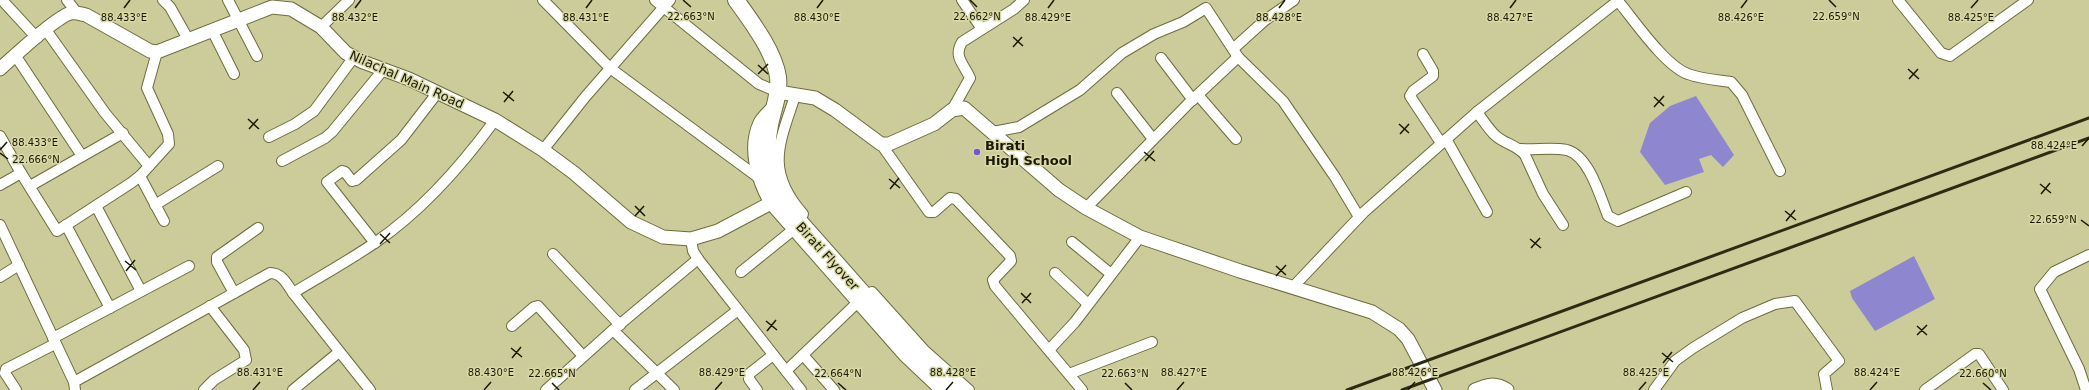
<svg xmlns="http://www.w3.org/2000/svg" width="2089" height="390" font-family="'DejaVu Sans',sans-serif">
<rect width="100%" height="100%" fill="#cccc9a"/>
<g fill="#8e87d0">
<polygon points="1696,96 1734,155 1723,167 1711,155 1699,159 1704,172 1665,185 1640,152 1650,123 1670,106"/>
<polygon points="1914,256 1935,299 1875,331 1852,298 1850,291"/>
</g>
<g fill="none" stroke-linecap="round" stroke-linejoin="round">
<defs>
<g id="minor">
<polyline points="2,0 37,38"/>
<polyline points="67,0 77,13"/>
<polyline points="163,0 170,7 188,39"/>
<polyline points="228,0 257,56"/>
<polyline points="543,0 610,68 759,178"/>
<polyline points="655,0 759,84 778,92"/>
<polyline points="962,0 982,29"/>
<polyline points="1898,0 1941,53 1950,56 2028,0"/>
<path d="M1618,1c16,19 47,65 70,73 13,5 29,6 43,8l11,13 38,76"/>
<polyline points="321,27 349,0"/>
<polyline points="46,30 105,113 149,166"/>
<polyline points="212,30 234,74"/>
<polyline points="1233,49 1264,21 1294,0"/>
<polyline points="1423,54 1433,71 1433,76 1413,91 1410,96 1441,143"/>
<polyline points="15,55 82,156"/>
<polyline points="1161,58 1193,100"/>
<polyline points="1117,93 1153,139"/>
<polyline points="1198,95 1236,139"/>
<path d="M795,96c-16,48 -30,75 8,118"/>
<path d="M952,110l18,-32c-6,-14 -17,-21 -8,-36l52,-33 10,-9"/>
<path d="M1477,112c6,8 12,18 19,24 9,8 21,9 29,19l18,39 20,31"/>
<polyline points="993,132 1019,127 1080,90 1122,53 1154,34 1183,22 1206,8 1238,57 1283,101 1335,177 1359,217"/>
<polyline points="0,136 21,173 0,185"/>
<polyline points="269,137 295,124 314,111 354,57"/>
<polyline points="1446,139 1487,212"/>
<polyline points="881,144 929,212 934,212 950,198 956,199 1010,256 1011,261 993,280 995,286 1082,390"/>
<path d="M1521,149c14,1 32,-2 46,1 22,6 33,46 41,66l10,5 68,-29"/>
<polyline points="543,150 586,96 670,0"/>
<polyline points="282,161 325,138 332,132 383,70"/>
<polyline points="21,173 57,231 131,183 140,176 169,144 168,134 147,88 157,52"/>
<polyline points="140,176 164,221"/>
<polyline points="30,186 123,133"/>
<polyline points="155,205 218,166"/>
<polyline points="96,206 141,291"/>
<polyline points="1086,208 1191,101 1238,57"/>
<polyline points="0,225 74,382 75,390"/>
<polyline points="66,225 110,308"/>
<polyline points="691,239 693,251 698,259 801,390"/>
<polyline points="1072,242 1111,274"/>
<polyline points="375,243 327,182 342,171 345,172 352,181 356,180 401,140 438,92"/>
<polyline points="553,254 620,325"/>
<polyline points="741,272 793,230"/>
<polyline points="1055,273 1088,304"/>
<polyline points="0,277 19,265"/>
<polyline points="1293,287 1364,212 1477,112 1619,0"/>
<polyline points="872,292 925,351 969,390"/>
<polyline points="234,293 217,262 217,257 258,228"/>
<polyline points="512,326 534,307 538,306 583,356"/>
<polyline points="613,330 674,390"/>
<polyline points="53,338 189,266"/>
<polyline points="1049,350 1075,322 1140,237"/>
<polyline points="803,355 834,390"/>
<polyline points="786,371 857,303"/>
<polyline points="1069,374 1152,342"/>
<path d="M74,382l196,-109c12,0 17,11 23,20"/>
<polyline points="16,390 5,373 6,369 55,344"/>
<polyline points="204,390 214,380 246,360 244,350 210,306"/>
<polyline points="293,390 339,352"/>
<path d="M370,390l-77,-97c28,-17 57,-33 83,-51 47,-32 86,-77 119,-122"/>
<polyline points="546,390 613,330 698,259"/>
<polyline points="635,390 738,310"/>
<polyline points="757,390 749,379 749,374 773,355"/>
<polyline points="1654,390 1675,361 1693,348 1742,318 1775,304 1795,301 1839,361 1824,374 1827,390"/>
<polyline points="1925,390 1975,354 1979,354 2003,390"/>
<polyline points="2086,390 2079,369 2040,289 2054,272 2089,255"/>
</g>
<g id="tertiary">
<path d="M0,69c12,-11 57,-53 71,-56 5,-1 10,1 15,2l64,36 7,1 115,-45 19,2 30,18 25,26 17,9 46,17 86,41 48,30 31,23 57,49 32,15 28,2 27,-8 53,-28"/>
<polyline points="778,92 815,98 835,110 881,144 889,144 934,124 952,110 964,108 1059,190 1086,208 1140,237 1240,271 1372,312 1399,329 1408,339 1435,390"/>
<path d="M774,107c-4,4 -11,10 -14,16 -12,25 -2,57 11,80l134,152 37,35"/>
<path d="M1475,390c12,-5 20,-8 32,0"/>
</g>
<path id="primary" d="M736,0c15,21 38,51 42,77 2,17 -5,32 -8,48 -6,28 0,54 14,79l145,164 25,22"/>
</defs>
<use href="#minor" stroke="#6d6c3d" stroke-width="12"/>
<use href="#tertiary" stroke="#6d6c3d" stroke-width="15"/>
<use href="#primary" stroke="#6d6c3d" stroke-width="18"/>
<use href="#minor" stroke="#fff" stroke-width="10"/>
<use href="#tertiary" stroke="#fff" stroke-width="13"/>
<use href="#primary" stroke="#fff" stroke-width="16"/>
<g stroke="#2c2c15" stroke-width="3">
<polyline points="1347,390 2089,118"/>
<polyline points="1402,390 2089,138"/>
</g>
</g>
<path fill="none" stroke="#191805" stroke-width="1.5" d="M683,0l8,7M970,0l7,7M1829,0l7,7M124,8l6,-8M355,8l6,-8M586,8l6,-8M817,8l6,-8M1048,8l6,-8M1279,8l6,-8M1510,8l6,-8M1741,8l6,-8M1971,8l7,-8M1013,37l10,9M1013,47l9,-10M758,65l10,9M1908,69l11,10M758,74l10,-10M1909,79l9,-10M503,92l11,9M1654,97l10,9M504,102l9,-11M1654,107l10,-11M248,119l11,10M1399,124l10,9M249,129l9,-10M1400,134l9,-10M2082,146l7,-8M0,150l7,-8M1144,152l11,9M0,153l8,6M1145,161l9,-10M889,179l11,9M2040,184l11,9M890,189l9,-11M2041,194l9,-11M635,206l10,10M1785,211l11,9M635,216l9,-10M2081,220l8,6M1786,221l9,-11M380,234l10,9M1530,239l11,9M380,244l10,-11M1531,248l9,-10M125,261l11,9M1276,266l10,9M126,271l9,-11M1276,276l10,-11M1021,293l10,10M1022,303l9,-10M766,321l11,9M1917,326l10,9M767,331l9,-11M1917,335l10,-10M511,348l11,9M1662,353l11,9M512,358l9,-11M1663,363l9,-11M552,383l7,7M838,383l8,7M1125,383l7,7M1983,383l8,7M253,390l7,-8M484,390l7,-8M715,390l7,-8M946,390l7,-8M1177,390l7,-8M1408,390l7,-8M1639,390l7,-8M1870,390l7,-8"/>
<circle fill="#705ad4" stroke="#d9d9a6" stroke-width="1.5" cx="977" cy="152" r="4"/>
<g text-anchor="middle" stroke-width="3" stroke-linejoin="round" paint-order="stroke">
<g font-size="13" fill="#191805" stroke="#d9d9a6">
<text transform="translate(407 79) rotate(24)" y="5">Nilachal Main Road</text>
<text transform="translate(828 256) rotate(48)" y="5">Birati Flyover</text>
</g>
<g font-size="13" font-weight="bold" fill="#191805" stroke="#d9d9a6" text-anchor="start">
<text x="985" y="150">Birati<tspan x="985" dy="15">High School</tspan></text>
</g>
</g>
<g font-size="10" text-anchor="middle" fill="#191805" stroke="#d9d9a6" stroke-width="3" stroke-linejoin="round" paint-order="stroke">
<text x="977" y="20">22.662°N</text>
<text x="1836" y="20">22.659°N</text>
<text x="691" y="20">22.663°N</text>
<text x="124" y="21">88.433°E</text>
<text x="355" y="21">88.432°E</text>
<text x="586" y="21">88.431°E</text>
<text x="817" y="21">88.430°E</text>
<text x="1048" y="21">88.429°E</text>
<text x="1279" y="21">88.428°E</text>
<text x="1510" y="21">88.427°E</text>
<text x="1741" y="21">88.426°E</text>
<text x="1971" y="21">88.425°E</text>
<text x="35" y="146">88.433°E</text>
<text x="2054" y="149">88.424°E</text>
<text x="36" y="163">22.666°N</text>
<text x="2053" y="223">22.659°N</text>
<text x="260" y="376">88.431°E</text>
<text x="491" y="376">88.430°E</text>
<text x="722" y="376">88.429°E</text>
<text x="953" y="376">88.428°E</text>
<text x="1184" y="376">88.427°E</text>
<text x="1415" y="376">88.426°E</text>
<text x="1646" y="376">88.425°E</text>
<text x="1877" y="376">88.424°E</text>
<text x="552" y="377">22.665°N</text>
<text x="838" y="377">22.664°N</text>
<text x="1125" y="377">22.663°N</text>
<text x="1983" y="377">22.660°N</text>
</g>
</svg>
